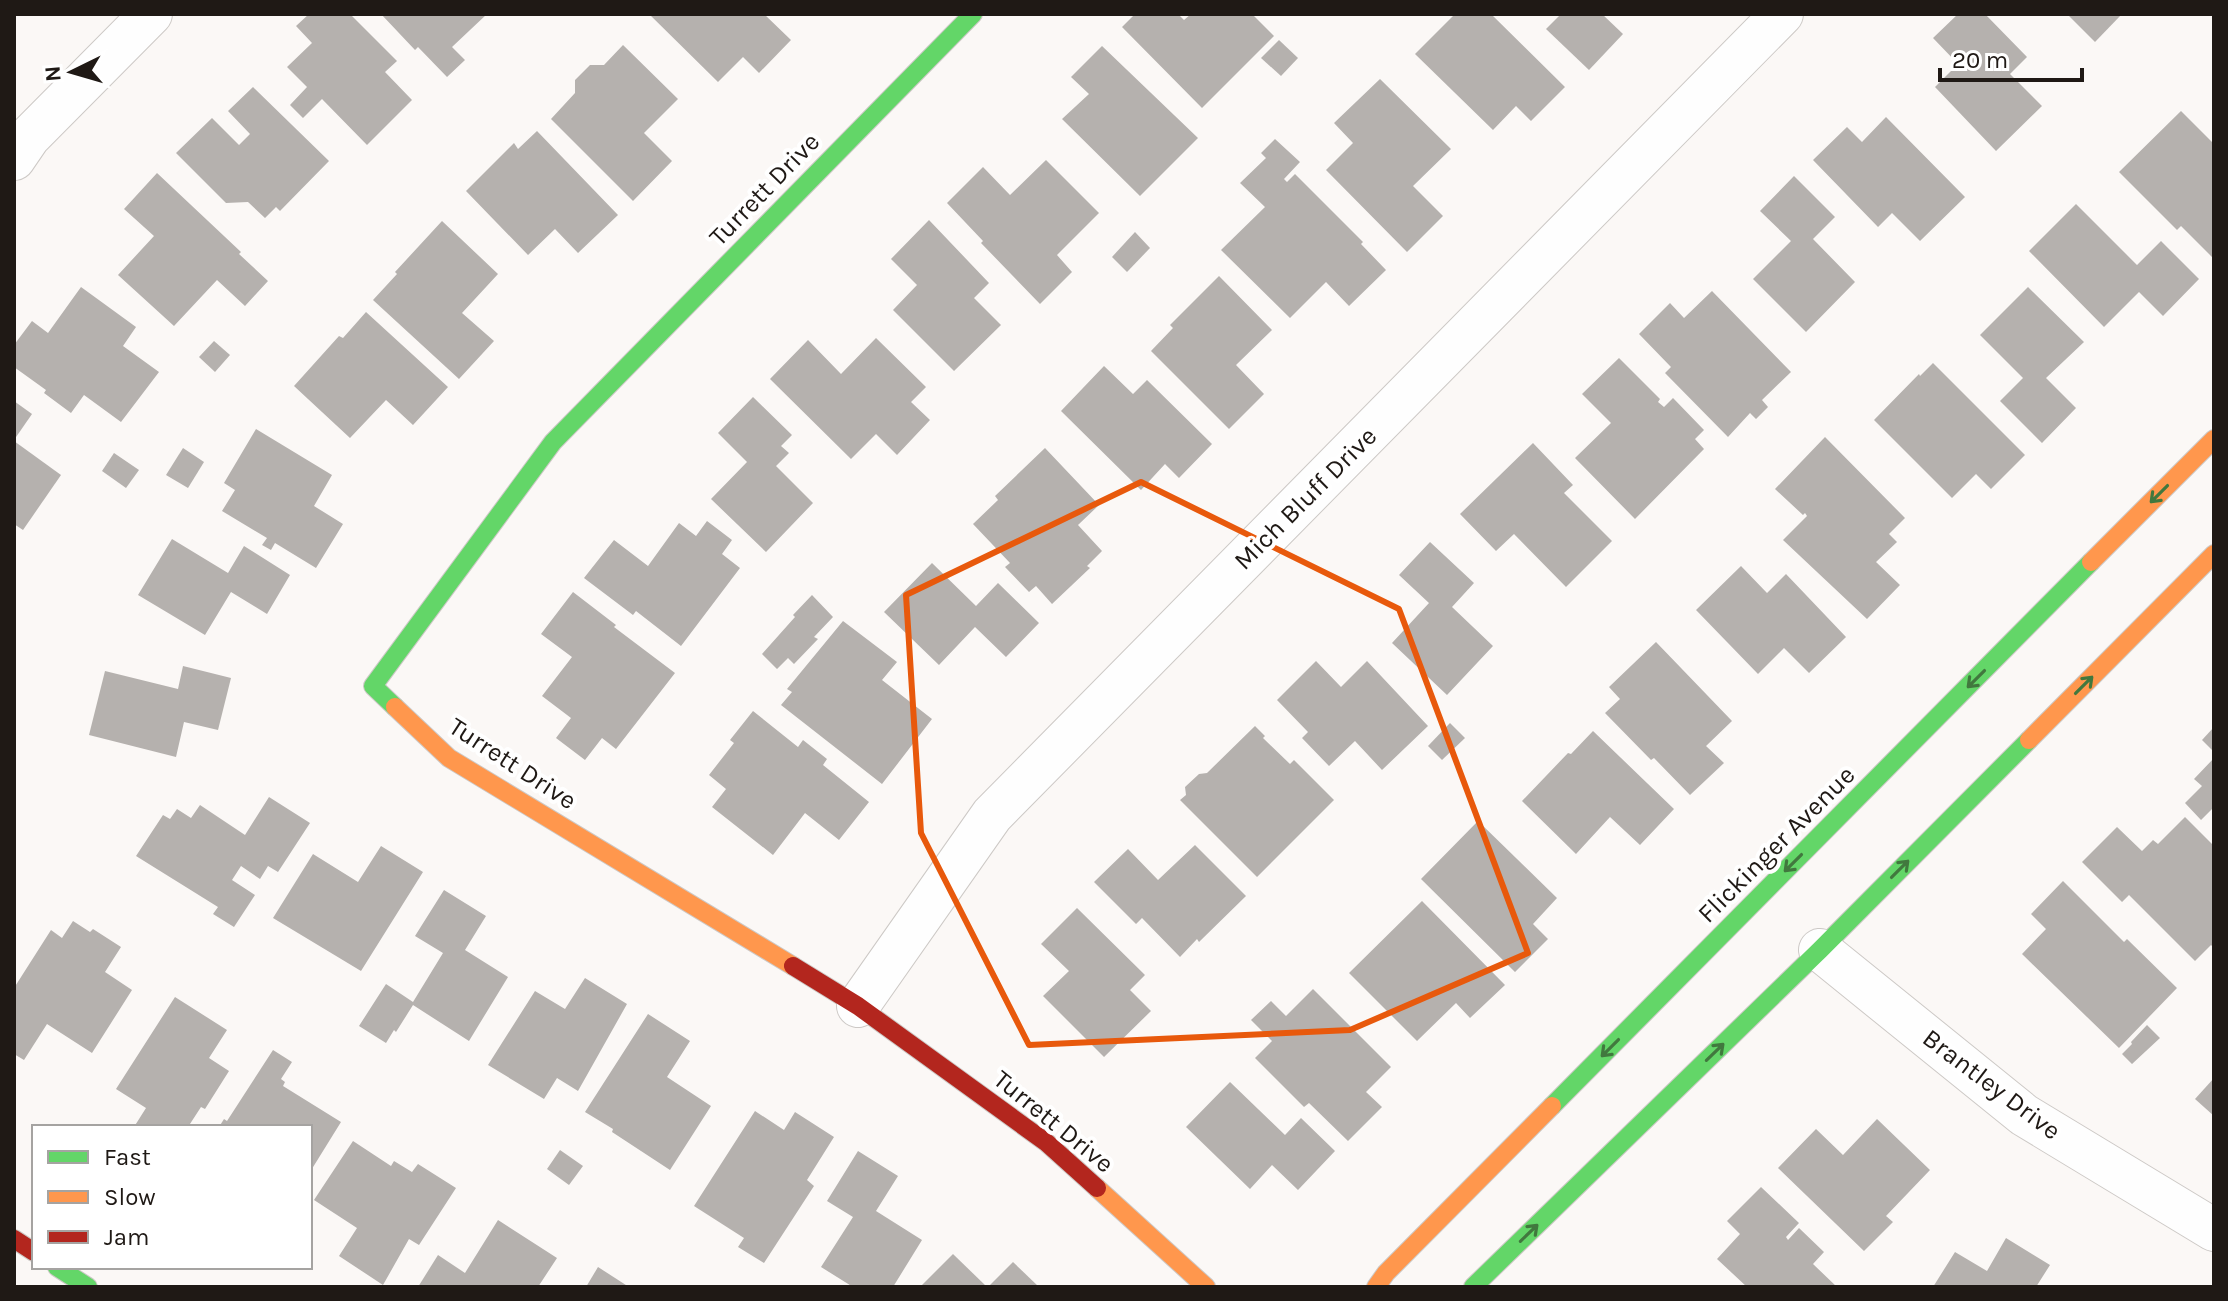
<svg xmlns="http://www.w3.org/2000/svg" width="2228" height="1301" font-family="Karla,sans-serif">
<rect width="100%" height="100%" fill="#fbf8f6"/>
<g fill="#b5b1ae">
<polygon points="309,14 350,14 397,61 385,72 412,100 367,145 322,99 303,118 290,105 307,87 287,67 312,43 296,26"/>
<polygon points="381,14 487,14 452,47 465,60 447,77 418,47 415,50"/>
<polygon points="649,14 764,14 791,40 759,73 743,57 718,82"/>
<polygon points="1135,14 1178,14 1184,20 1191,14 1252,14 1274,36 1202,108 1122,27"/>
<polygon points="1455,14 1491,14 1565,87 1531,121 1516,106 1493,130 1415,54"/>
<polygon points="1561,14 1602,14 1623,34 1589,70 1546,29"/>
<polygon points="1958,14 1985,14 2027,57 2010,74 2042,106 1996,151 1935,87 1958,64 1933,38"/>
<polygon points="2067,14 2122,14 2095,42"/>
<polygon points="1279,40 1298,58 1281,76 1261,58"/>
<polygon points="623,45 678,99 644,133 672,161 633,201 551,119 575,93 575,80 590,65 604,65"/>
<polygon points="1102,46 1198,138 1140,196 1062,119 1089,94 1071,77"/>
<polygon points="1380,79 1451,149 1413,186 1443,216 1407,252 1326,170 1353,143 1334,123"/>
<polygon points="253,87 329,161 280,211 276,207 265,218 248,202 226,203 176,153 212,118 239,145 250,134 228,111"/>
<polygon points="2181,111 2214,144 2214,259 2181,226 2177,230 2119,172"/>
<polygon points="1886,117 1965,197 1920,241 1892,213 1878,227 1813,160 1847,127 1862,142"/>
<polygon points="537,131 618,215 578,253 555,229 528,255 466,191 514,143 518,149"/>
<polygon points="1275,139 1300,162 1284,179 1287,182 1295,174 1363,242 1361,244 1386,270 1349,306 1326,282 1290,318 1221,250 1265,207 1240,183 1266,158 1261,153"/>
<polygon points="1046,160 1099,213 1057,255 1072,272 1040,304 981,243 983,241 947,203 983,167 1010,195"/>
<polygon points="157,173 241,252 239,254 268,281 245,306 217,280 174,326 118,275 154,236 124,209"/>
<polygon points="1794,176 1835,217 1813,239 1855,282 1806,332 1753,279 1791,241 1760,211"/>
<polygon points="2076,204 2137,265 2161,241 2199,279 2163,316 2139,292 2104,327 2029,251"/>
<polygon points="929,220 989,283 974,298 1001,325 954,371 893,310 917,285 891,259"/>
<polygon points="442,221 498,274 462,313 494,341 459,379 373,300 397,274 395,272"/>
<polygon points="1135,232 1150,248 1127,272 1112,257"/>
<polygon points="1219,276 1272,330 1236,365 1264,394 1229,429 1151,351 1173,328 1170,325"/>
<polygon points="81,287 136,327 123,346 159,372 121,422 84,395 71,413 44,393 46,390 14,367 14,345 32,321 48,333"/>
<polygon points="2028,287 2084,342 2046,378 2076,408 2042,443 2000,401 2023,378 1980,335"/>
<polygon points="1712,291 1791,372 1762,400 1768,407 1756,419 1750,413 1728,437 1665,373 1671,367 1639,334 1670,303 1684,318"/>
<polygon points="366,312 448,387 413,425 386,400 350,438 294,386 339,336 343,338"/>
<polygon points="876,338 926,387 911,402 930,420 897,455 876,434 851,459 770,379 808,340 841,374"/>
<polygon points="214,341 230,355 215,372 199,357"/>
<polygon points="1619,358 1660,399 1658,402 1664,407 1673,398 1704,430 1695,439 1704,449 1635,519 1575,458 1611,423 1582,394"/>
<polygon points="1933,363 2025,455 1991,489 1976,474 1952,498 1874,420 1919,374 1920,376"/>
<polygon points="1104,366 1133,394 1147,380 1212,444 1179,478 1165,464 1141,490 1061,411"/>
<polygon points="753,397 792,435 781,446 789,453 776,466 813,503 766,552 711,499 747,462 718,433"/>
<polygon points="14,401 32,414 14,440"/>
<polygon points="256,429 332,475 314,506 343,524 316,568 275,543 271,550 262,545 267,538 222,511 235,490 224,483"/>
<polygon points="1825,437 1905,518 1889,534 1897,542 1876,562 1900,585 1867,619 1783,540 1807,516 1805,513 1803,515 1775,489"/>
<polygon points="14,441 61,475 23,530 14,524"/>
<polygon points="1533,443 1573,485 1564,493 1612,541 1566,587 1514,534 1496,551 1460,514"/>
<polygon points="183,448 204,462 188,488 166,475"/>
<polygon points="1045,448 1099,505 1078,525 1102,551 1087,566 1090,568 1052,604 1036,586 1029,592 1005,567 1010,563 973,524 998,500 995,496"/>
<polygon points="114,453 139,470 126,488 102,471"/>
<polygon points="707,521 732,540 722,554 740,568 681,646 636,611 633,615 584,578 614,540 648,566 679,523 696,536"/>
<polygon points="172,539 228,573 244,546 290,575 267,614 231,592 205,635 138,595"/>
<polygon points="1430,542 1474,583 1452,607 1493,646 1447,695 1392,643 1429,603 1399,575"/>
<polygon points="932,563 976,606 998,583 1039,623 1006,657 975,627 939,665 884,612"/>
<polygon points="1741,566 1767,593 1786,574 1846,637 1809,673 1784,648 1758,674 1696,610"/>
<polygon points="573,592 616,625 614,627 675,673 616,749 602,738 585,760 556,738 571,718 542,696 572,657 541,634"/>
<polygon points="812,595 833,617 814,637 818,639 794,664 788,658 777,669 762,654 795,617 793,615"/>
<polygon points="843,621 897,662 882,680 932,719 882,784 781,705 792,692 787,689"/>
<polygon points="1656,642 1732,721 1706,746 1724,763 1690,795 1654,758 1651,760 1605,713 1620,699 1609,687"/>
<polygon points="1316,661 1341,687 1367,661 1428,726 1382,770 1355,741 1329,766 1302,738 1308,732 1277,700"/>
<polygon points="183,666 231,678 218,730 184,722 176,757 89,735 105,671 178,689"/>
<polygon points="753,711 798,747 803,740 827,759 823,765 869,802 839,840 805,813 773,855 712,807 726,789 709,775 734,743 730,740"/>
<polygon points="1450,723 1465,738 1442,760 1428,746"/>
<polygon points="1255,726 1265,736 1263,738 1290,764 1294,760 1334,800 1257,877 1180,800 1186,795 1185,787 1199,774 1207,773"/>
<polygon points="2214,727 2214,752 2202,740"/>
<polygon points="1593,731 1674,809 1640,845 1610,817 1576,854 1522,801 1568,753 1571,754"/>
<polygon points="2214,758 2214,807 2201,820 2185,803 2202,786 2194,779"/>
<polygon points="269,797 310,823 278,872 268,866 260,879 241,866 232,880 255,895 234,927 213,914 218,907 136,856 163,815 170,819 177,809 191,818 200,805 245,835"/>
<polygon points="2185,817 2214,846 2214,948 2211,945 2195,961 2129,895 2122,902 2082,862 2117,827 2142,851 2153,840 2158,844"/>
<polygon points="1478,821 1557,898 1533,924 1548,939 1515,972 1421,879"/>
<polygon points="1195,845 1246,896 1199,942 1197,939 1180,957 1142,918 1136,924 1094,882 1128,849 1158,880"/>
<polygon points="381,846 423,872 361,971 273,918 313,854 358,882"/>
<polygon points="2063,881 2124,942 2127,939 2177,988 2119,1048 2022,954 2046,929 2031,914"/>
<polygon points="444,890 486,916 465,950 508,977 469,1041 413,1005 396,1032 394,1030 386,1043 359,1026 386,984 413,1002 443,953 415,936"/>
<polygon points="1422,901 1505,985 1470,1018 1456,1003 1417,1041 1349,973"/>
<polygon points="1077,908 1145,975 1130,990 1151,1011 1104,1057 1043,996 1069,971 1041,944"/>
<polygon points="73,921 90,932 93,929 121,947 105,972 132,990 92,1053 47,1024 24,1060 14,1054 14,988 51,930 62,938"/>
<polygon points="585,978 627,1004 578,1091 557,1078 544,1099 488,1065 535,991 565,1009"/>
<polygon points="1313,989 1391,1067 1366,1092 1382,1107 1348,1141 1309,1103 1304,1107 1255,1058 1272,1041 1251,1020 1271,1001 1286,1016"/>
<polygon points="175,997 227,1030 209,1058 229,1071 205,1109 201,1107 188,1127 134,1127 146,1108 116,1089"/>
<polygon points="648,1014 690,1041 667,1077 711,1106 670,1170 612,1132 613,1129 585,1112"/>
<polygon points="2147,1025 2160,1038 2132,1064 2122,1054 2132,1044 2131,1042"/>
<polygon points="273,1050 292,1062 281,1079 285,1082 283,1086 341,1122 310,1172 310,1127 219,1127 224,1119 227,1121"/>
<polygon points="2214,1078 2214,1116 2195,1099"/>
<polygon points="1230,1082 1285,1135 1301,1118 1335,1151 1298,1190 1272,1165 1250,1189 1186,1127"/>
<polygon points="755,1111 784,1130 795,1112 834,1137 807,1180 814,1186 764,1263 738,1247 744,1238 694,1206"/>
<polygon points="1877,1119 1930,1170 1886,1216 1893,1222 1864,1251 1778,1168 1816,1129 1843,1155"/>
<polygon points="353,1141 391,1166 394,1161 412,1172 418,1164 456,1188 419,1245 409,1239 383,1285 339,1256 357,1228 314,1200"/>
<polygon points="560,1150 583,1166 569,1185 547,1169"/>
<polygon points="858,1151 898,1176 876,1211 922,1240 893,1287 853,1287 821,1267 853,1217 827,1201"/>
<polygon points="1761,1187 1799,1223 1786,1237 1788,1240 1799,1228 1824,1252 1813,1264 1837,1287 1747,1287 1717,1259 1740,1234 1727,1221"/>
<polygon points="498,1220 557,1258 538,1287 418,1287 438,1255 465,1273"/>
<polygon points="2006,1238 2050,1265 2036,1287 1933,1287 1955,1252 1987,1271"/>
<polygon points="953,1254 987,1287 920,1287"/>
<polygon points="1013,1262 1039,1287 988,1287"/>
<polygon points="598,1267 629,1287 586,1287"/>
</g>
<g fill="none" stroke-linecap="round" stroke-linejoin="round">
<defs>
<g id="street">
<polyline points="14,159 29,137 151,14"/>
<polyline points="1820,950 2024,1115 2214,1230"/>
<polyline points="858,1006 992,815 1782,14"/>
</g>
<g id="fast">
<polyline points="395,707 373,686 553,442 973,14"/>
<polyline points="1552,1106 2091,562"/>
<polyline points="57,1267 88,1287"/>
<polyline points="1473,1287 1820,950 2029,740"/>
</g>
<g id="slow">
<polyline points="2091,562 2214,439"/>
<polyline points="395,707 449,758 793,966"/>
<polyline points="2029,740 2214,554"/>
<polyline points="1097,1188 1206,1287"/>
<polyline points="1376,1287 1386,1273 1552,1106"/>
</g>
<g id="jam">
<polyline points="793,966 858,1006 1047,1143 1097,1188"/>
<polyline points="14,1239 34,1252"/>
</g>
</defs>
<use href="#street" stroke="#cdc9c6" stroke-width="44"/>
<use href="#fast" stroke="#cdc9c6" stroke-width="20"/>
<use href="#slow" stroke="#cdc9c6" stroke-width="20"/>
<use href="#jam" stroke="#cdc9c6" stroke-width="20"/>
<use href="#street" stroke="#fefefe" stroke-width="42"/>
<use href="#fast" stroke="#63d668" stroke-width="18"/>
<use href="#slow" stroke="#ff974d" stroke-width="18"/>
<use href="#jam" stroke="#b3261e" stroke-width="18"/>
</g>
<defs><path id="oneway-shaft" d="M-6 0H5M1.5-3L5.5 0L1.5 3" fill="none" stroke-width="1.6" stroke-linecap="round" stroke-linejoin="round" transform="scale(2)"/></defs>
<g stroke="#41783e">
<use href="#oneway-shaft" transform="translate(2159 494) rotate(135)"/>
<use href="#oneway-shaft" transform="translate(1976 679) rotate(135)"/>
<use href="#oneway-shaft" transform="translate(2084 685) rotate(-45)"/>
<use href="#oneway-shaft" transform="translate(1793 863) rotate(135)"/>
<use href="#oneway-shaft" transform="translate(1900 869) rotate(-45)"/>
<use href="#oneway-shaft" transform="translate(1610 1048) rotate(135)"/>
<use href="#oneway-shaft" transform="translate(1715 1052) rotate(-44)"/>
<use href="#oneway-shaft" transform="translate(1529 1233) rotate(-44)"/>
</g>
<path fill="none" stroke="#e8590c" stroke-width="6" stroke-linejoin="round" d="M1141,482l258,127 129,344 -178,77 -321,15 -108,-212 -15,-238z"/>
<g text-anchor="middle" stroke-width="8" stroke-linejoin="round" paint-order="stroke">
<g font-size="26" fill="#1f1915" stroke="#fff">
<text transform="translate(764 189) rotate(-46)" y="9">Turrett Drive</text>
<text transform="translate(1305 498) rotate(-45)" y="9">Mich Bluff Drive</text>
<text transform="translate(513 763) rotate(33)" y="9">Turrett Drive</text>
<text transform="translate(1776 844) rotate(-45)" y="9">Flickinger Avenue</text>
<text transform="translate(1992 1084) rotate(37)" y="9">Brantley Drive</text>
<text transform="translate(1054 1121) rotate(39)" y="9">Turrett Drive</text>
</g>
</g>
<rect width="2228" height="1301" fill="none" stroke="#1f1915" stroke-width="32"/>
<rect x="32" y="1125" width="280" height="144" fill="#ffffff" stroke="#a5a3a1" stroke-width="2"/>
<rect x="48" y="1151" width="40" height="12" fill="#63d668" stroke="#a5a3a1" stroke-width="2"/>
<text x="104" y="1165" font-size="24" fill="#1f1915">Fast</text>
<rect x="48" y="1191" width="40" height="12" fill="#ff974d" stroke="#a5a3a1" stroke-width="2"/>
<text x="104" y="1205" font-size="24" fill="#1f1915">Slow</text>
<rect x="48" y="1231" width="40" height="12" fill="#b3261e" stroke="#a5a3a1" stroke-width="2"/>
<text x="104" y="1245" font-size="24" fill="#1f1915">Jam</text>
<g transform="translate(72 72) rotate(265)" stroke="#ffffff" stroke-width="6" paint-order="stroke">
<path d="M0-6L14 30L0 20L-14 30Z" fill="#1f1915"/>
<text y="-12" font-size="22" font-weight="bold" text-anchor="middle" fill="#1f1915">N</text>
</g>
<path d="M1940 68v12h142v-12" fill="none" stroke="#1f1915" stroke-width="4"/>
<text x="1952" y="68" font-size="24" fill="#1f1915" stroke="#ffffff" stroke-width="6" paint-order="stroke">20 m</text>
</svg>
